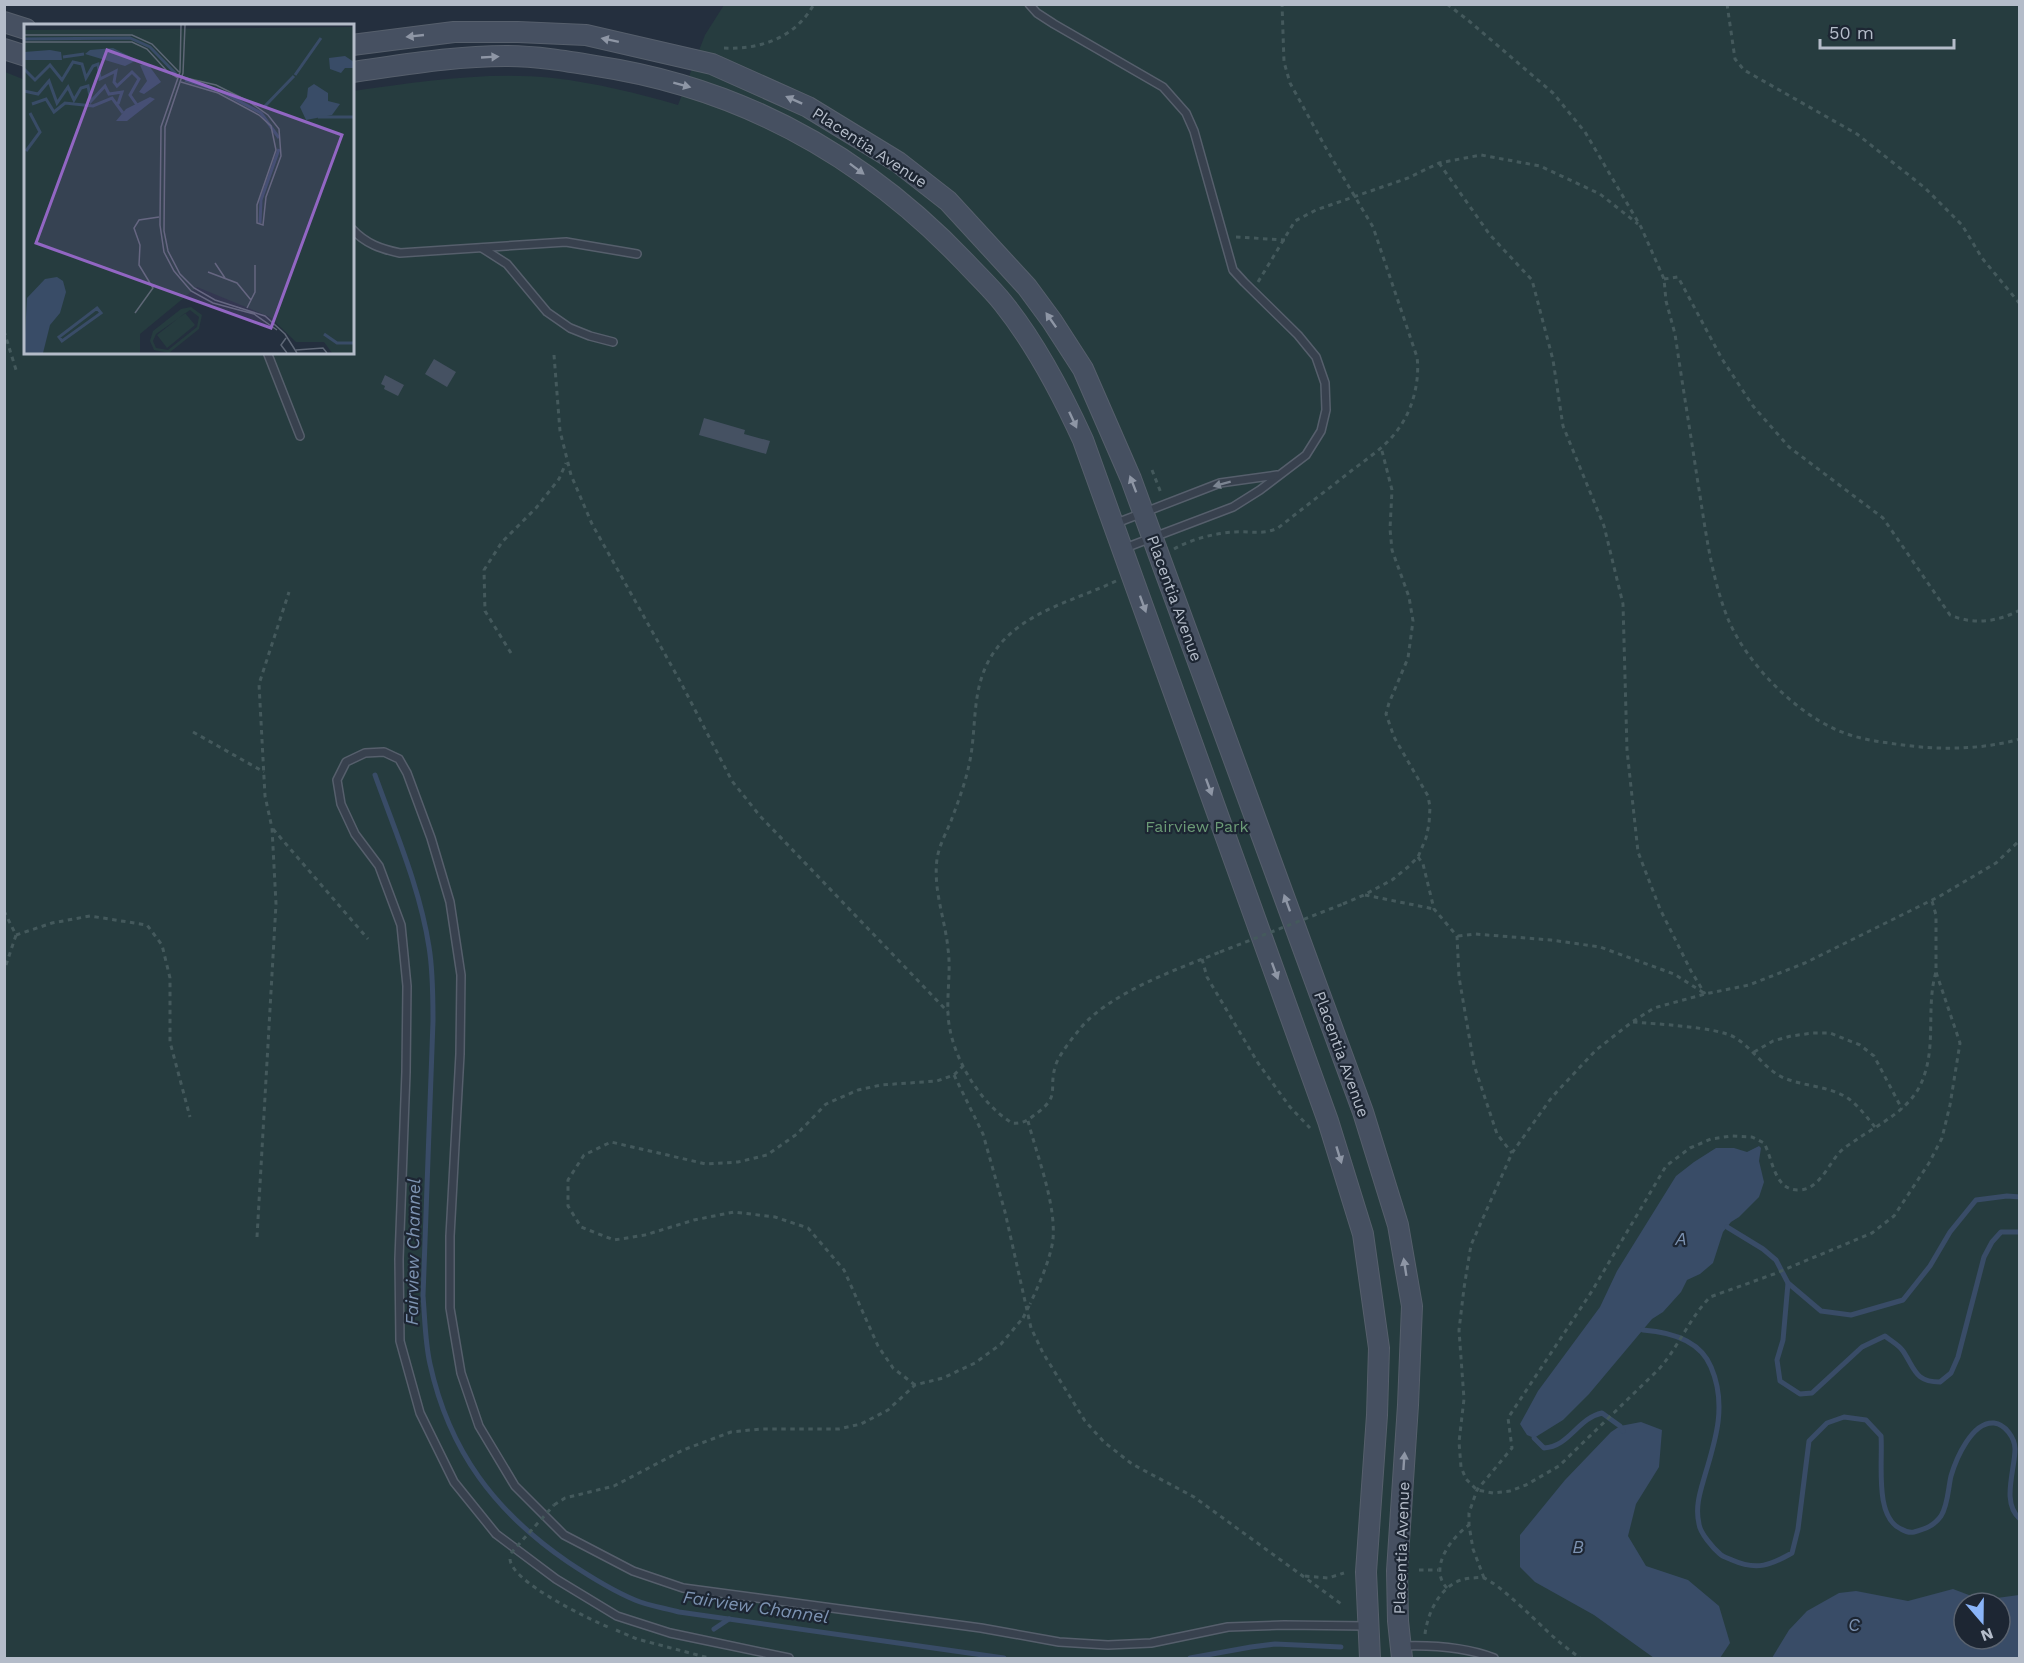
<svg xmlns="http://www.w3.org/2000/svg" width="2024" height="1663" font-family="'Work Sans',sans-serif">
<rect width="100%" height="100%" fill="#242f3e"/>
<path fill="#263c3f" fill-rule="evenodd" d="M724,5h1295v1653h-2014v-1586l20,8 1,272h326l1,-261c65,-9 134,-20 200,-13 43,5 84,15 125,27l27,-70zM1964,1603h36v36h-36z"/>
<g fill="#394c67" fill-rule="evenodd">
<polygon points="1759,1146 1761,1148 1759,1161 1764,1182 1759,1197 1739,1217 1731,1222 1723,1232 1713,1263 1700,1274 1687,1280 1681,1292 1663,1312 1652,1319 1589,1394 1563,1420 1534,1438 1527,1435 1520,1424 1538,1391 1600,1307 1617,1271 1676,1176 1694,1162 1716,1148 1734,1148 1747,1152"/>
<polygon points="1641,1422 1662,1430 1659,1467 1636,1504 1628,1536 1646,1566 1688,1580 1719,1606 1730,1643 1720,1658 1654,1658 1594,1615 1535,1582 1520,1567 1520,1535 1565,1480 1611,1432 1620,1426"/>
<path d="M1953,1589l29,11 37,-5v63h-247l17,-28 18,-19 32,-18 17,-2 52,10zM1964,1603h36v36h-36z"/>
</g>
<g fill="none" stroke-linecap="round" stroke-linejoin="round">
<g stroke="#394c67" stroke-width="5">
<path d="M375,775c20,56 45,113 54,172 4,24 4,49 4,74l-10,275c2,23 2,46 7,68 19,87 65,148 138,198 21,14 43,28 67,38 14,6 30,8 44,12l325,46"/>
<polyline points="1727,1227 1763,1249 1776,1260 1788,1283 1821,1311 1851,1315 1903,1300 1930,1266 1950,1232 1976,1200 2007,1196 2020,1197"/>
<path d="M1788,1283l-5,57 -6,20 3,21 20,13 12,-1 50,-46 23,-11c6,5 14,9 18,15 12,18 12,31 37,31l11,-9 7,-16 26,-100 8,-15 9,-10h19"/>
<path d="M1643,1330c27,2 57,10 68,37 16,37 5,72 -6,108 -5,17 -10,32 -6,49 1,9 14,24 21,30 3,3 8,4 12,6 25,11 39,5 60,-7l6,-24 11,-88 18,-18 17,-6 22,3 15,16c2,26 -7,81 20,93 5,3 8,4 13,3 11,-3 20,-6 27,-16 7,-11 7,-27 10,-40 5,-17 21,-55 43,-53 11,1 21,15 21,26 0,21 -14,54 5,70"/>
<path d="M1534,1438l10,10c25,-1 34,-30 58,-35l18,13 3,5"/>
<polyline points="714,1629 729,1619"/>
<polyline points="1190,1658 1251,1647 1275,1644 1341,1647"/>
</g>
</g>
<g fill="#455162">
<polygon points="434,359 456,372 447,387 425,374"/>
<polygon points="385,375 404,385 398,396 384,389 385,386 381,384"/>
<polygon points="704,418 745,430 744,434 770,441 766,454 699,435"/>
</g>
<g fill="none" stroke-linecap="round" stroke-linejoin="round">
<defs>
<g id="service">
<polyline points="1029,4 1037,13 1054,24 1163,87 1186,113 1194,131 1233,270 1244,282 1298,335 1316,357 1325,383 1326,410 1321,431 1306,455 1260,490 1233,507 1125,548"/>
<path d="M352,229c14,15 29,20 48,24l166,-11 71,12"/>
<polyline points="482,248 507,264 547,312 570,328 590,336 613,342"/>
<polyline points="267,352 300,436"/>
<polyline points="1114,524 1220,483 1277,475"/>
<path d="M1403,1646c31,-1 62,1 91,12"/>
<polyline points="789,1658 670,1633 617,1616 556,1579 496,1534 454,1482 420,1413 400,1341 399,1259 406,1072 407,986 401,925 379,866 355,834 341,804 337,780 346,762 365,753 384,752 399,759 407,773 431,838 450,902 461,975 460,1054 450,1236 450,1308 461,1373 479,1426 515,1486 564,1535 633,1571 683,1588 981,1628 1059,1642 1108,1645 1151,1643 1228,1627 1284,1625 1367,1626"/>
</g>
<g id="secondary">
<polyline points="4,22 26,29"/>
<polyline points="352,45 454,32 518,32 586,35 712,64 808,107 898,162 948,201 1027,287 1052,321 1083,369 1131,479 1363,1112 1398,1225 1412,1306 1408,1405 1397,1571 1398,1621 1402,1658"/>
<polyline points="4,49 26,56"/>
<path d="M352,72c51,-7 102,-16 154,-16 30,0 60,5 90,10 147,22 268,90 370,197 12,13 26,26 37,40 33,41 58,89 80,137l245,681 35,113 16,114 -2,67 -11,157 4,86"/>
</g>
</defs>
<use href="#service" stroke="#565f6c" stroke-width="10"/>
<use href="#secondary" stroke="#565f6c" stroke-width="22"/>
<g stroke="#44595c" stroke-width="3" stroke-dasharray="4.5 4.5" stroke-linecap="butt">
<path d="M1447,4l22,17 84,72 32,39 56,95 23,52 2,22 9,33c7,48 15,96 22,143 8,48 13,97 31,142 18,43 65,92 109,111 16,7 34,11 52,13 43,7 88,8 131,-4"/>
<polyline points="1727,4 1735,59 1744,70 1857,134 1925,188 1962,225 1982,258 2020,304"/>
<path d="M724,48c37,2 72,-11 90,-44"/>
<polyline points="1439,163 1490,235 1532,280 1553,360 1563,426 1604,526 1623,604 1627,750 1638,852 1660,909 1691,971 1705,994"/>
<polyline points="1236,237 1285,240"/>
<path d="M1664,279l14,-2 44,82 31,47 36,41 94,71 67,97c24,10 47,7 70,-5"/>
<polyline points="1258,282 1295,221 1316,210 1408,178 1439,163 1481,155 1540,166 1600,194 1638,224"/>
<polyline points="4,331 17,373"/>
<polyline points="554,355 560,431 571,475 592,524 680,681 732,781 760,816 948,1012"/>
<polyline points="1152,470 1161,493"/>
<path d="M1174,549c18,-10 41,-16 61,-17 16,-1 28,3 43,-4 24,-19 49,-38 73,-57 17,-13 36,-25 48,-43 14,-19 21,-48 18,-71l-44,-130 -46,-77 -37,-67 -6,-21 -2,-58"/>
<path d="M1116,581c-46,22 -102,32 -128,81 -17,33 -11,68 -19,103 -4,19 -11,37 -18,56 -5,12 -12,25 -14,38 -4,32 8,59 11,90 3,21 -1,42 0,64 1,39 30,89 64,110 9,1 15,-2 21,-7 30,-21 14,-25 23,-52 5,-12 15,-24 23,-34 29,-37 99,-61 141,-78"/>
<polyline points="511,653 485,611 484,570 502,542 536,508 559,479 566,463"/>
<polyline points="193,732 264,772"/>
<polyline points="273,829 368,939"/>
<polyline points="1418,857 1423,864 1434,909 1457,936 1459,977 1474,1065 1497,1134 1512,1153"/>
<polyline points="1365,895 1434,909"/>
<path d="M1932,901l4,14v57l24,71 -10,62 -8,33 -13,25 -35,53 -22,17 -98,41 -64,23c-21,22 -31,49 -51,72l-100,97 -33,19 -16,6 -17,2 -16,-3 -11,-11 -5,-12 -2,-25 5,-43 -5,-69 5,-42 7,-43 41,-92 40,-56 44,-47 36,-28 22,-14 51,-14 44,-9 56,-22 135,-67 56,-33 24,-23"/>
<polyline points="1343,904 1364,895 1392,880 1408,867 1418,857 1426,838 1429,824 1430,807 1428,796 1394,737 1386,714 1389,703 1408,658 1413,621 1409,597 1392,550 1390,529 1392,490 1381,447"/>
<polyline points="4,911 16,935 4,971"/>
<polyline points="16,935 52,923 90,916 147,925 162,945 170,978 170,1042 190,1117"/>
<polyline points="1458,936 1475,934 1551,940 1600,947 1674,974 1704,993"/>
<polyline points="1202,959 1207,977 1258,1063 1290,1107 1310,1128"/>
<path d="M1633,1022c23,2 83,5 101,15 19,11 31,33 50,41 17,7 37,8 54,15 16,6 26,21 37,34"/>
<polyline points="1754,1052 1773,1041 1791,1036 1813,1033 1830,1033 1860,1045 1874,1056 1902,1109"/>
<polyline points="954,1075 983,1134 1005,1212 1031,1328 1043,1353 1085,1421 1104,1442 1132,1464 1194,1497 1344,1606"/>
<path d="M1028,1121c9,35 28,82 25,118 -2,19 -15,48 -23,65"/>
<polyline points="257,1237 276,904 272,828 265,796 259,684 289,592"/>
<polyline points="915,1385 893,1368 878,1346 844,1270 808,1228 775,1217 734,1212 694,1220 645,1235 614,1240 581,1227 568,1206 568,1180 584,1155 611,1142 706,1164 738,1162 767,1155 797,1134 826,1104 858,1090 881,1085 937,1081 954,1075 963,1066"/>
<polyline points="554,1505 565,1498 614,1486 683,1450 731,1432 761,1429 839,1429 861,1424 888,1410 915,1385 943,1378 975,1363 1001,1344 1023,1318"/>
<path d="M510,1559c1,23 79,60 100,69"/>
<polyline points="1419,1570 1438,1570"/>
<polyline points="1305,1576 1328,1578 1344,1573"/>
<path d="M1484,1578l-11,-29 -4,-24v-12l8,-23 35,-42 -4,-30 84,-127 74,-125 24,-18 21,-9 20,-3 21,1 12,6c9,16 10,48 35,47 19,0 29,-24 39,-36 5,-6 12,-10 18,-14 26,-18 58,-32 68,-64 12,-34 2,-70 12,-104"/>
<path d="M1447,1588c-19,-20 4,-50 22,-63"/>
<polyline points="616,1630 637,1639 709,1658"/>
<path d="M1425,1634c3,-24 18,-54 46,-56 4,0 9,-1 13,0 15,6 48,39 61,51 11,11 23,20 35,29"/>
</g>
<use href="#service" stroke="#38414e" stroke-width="7"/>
<use href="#secondary" stroke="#465061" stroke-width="20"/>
<g stroke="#44595c" stroke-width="3" stroke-dasharray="4.5 4.5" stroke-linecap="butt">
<polyline points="1220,952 1343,904"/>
<polyline points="1023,1318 1030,1304"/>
<polyline points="511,1553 554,1505"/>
</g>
</g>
<defs><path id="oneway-solid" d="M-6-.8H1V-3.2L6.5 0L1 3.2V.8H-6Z" transform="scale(1.5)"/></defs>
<g fill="#8e96a5">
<use href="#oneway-solid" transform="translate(415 36) rotate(174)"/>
<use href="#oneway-solid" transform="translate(610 40) rotate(-168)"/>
<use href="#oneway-solid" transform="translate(490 57) rotate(-3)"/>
<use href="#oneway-solid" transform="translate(682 85) rotate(15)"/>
<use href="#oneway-solid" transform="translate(794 100) rotate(-156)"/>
<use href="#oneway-solid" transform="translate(857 169) rotate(37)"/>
<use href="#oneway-solid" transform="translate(1051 320) rotate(-125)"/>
<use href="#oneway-solid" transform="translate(1073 420) rotate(65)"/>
<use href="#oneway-solid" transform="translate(1133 484) rotate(-111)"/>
<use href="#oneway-solid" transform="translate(1143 604) rotate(70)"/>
<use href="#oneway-solid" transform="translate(1209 787) rotate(70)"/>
<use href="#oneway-solid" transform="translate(1287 903) rotate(-110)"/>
<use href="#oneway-solid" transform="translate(1275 971) rotate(70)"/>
<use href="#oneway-solid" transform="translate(1339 1155) rotate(73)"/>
<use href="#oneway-solid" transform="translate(1405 1267) rotate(-99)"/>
<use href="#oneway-solid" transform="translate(1404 1461) rotate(-86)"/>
</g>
<use fill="#7c8592" href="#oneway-solid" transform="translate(1222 484) rotate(165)"/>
<g text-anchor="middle" stroke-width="4.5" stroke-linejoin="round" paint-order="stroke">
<g font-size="16" fill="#b4bcc9" stroke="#1d2633">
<text transform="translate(870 147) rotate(33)" y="6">Placentia Avenue</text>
<text transform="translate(1175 598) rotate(70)" y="6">Placentia Avenue</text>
<text transform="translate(1342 1054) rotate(70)" y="6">Placentia Avenue</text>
<text transform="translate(1401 1548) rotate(-88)" y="6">Placentia Avenue</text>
</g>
<g font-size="16" fill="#6b9a76" stroke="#1d2633">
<text x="1197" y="832">Fairview Park</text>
</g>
<g font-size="18" font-style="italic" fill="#7c92b1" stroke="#1d2633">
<text x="1681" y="1245">A</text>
<text transform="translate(413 1252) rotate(-89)" y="6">Fairview Channel</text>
<text x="1578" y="1553">B</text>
<text transform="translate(756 1607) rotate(8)" y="6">Fairview Channel</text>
<text x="1854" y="1631">C</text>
</g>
</g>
<g transform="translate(24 24)">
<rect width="330" height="330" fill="#242f3e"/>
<path d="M330,3v326h-22l-8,-11h-28l-26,-25 -73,-30 -57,47v19h-116v-323zM167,283l11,8 -3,14 -30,24 -15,-3 -4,-9 3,-10 28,-22zM166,286l9,7 -2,10 -29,23 -12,-2 -3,-7 3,-7zM161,289l10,12 -28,23 -10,-13z" fill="#263c3f" fill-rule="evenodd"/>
<path d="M89,24l24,12 -12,6 -40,-12 5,-4zM26,26l11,2 1,8h-38v-8zM321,32l9,6v6h-9l-4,5 -11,-4 -1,-11zM123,39l14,19 -17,12 -5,-2 8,-11 -7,-16zM290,60l14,9v8l12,3 -8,11 -26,5 -6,-13 7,-10 1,-9zM126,73l5,2 -28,22h-11l10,-12zM33,253l6,4 3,11 -6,21 -10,12 -7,28h-19l3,-55 18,-19z" fill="#394c67"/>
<path fill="none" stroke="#394c67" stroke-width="3" d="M0,15l106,-1 20,9 26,27M39,33l21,-3M0,45l11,11 15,-15 12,15 11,-18 9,2 4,14 7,-12 5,-2 2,15 16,-8 -2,11 3,4 15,-14 7,7 -9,16 7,10M271,51l26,-37M161,56l35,11 41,22 18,25M0,67l14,3 11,-13 8,22 11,-16 6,13 7,-12 7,-2 3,15 14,-15 4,8 13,-2 -4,12M8,80l14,-5 8,13 11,-9 28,3 19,-8 11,15M240,83l30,-31M294,93h36M2,127l14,-19 -10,-19M236,199l1,-23 18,-51M73,284l4,5 -39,28 -3,-4zM300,310l13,9h17"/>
<path fill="none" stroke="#5e6776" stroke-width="1.5" d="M157,1l-1,47 -19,55 -1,98 4,27 10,19 17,20 22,12 41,11 23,16M161,1l-2,48 -18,54 -1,104 4,20 12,23 14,14 21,12 50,16 20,18 12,19M0,11h108l20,9 27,28M0,18h108l15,7 20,22 11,7M157,58l37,11 41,22 12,11 5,24 -19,55v18l6,2 3,-28 15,-41 -2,-27 -11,-14 -20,-14 -32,-16 -34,-8M191,239l10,15M184,248l29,11 14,17M223,284l8,-16v-27M111,289l18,-25 -14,-23 1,-20 -6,-17 5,-8 20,-3M262,314l-5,7 6,8M272,326l27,-2 4,5"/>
<path fill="#9266c3" fill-opacity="0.15" stroke="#9266c3" stroke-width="3" d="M83,26l235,85 -71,193 -235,-85z"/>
<rect width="330" height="330" fill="none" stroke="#b4bcc9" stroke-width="3"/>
</g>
<rect width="2024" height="1663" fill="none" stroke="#b4bcc9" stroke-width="12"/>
<g transform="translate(1982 1621) rotate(160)"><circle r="28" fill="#1d2633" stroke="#59626f" stroke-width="1.5"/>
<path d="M0-4.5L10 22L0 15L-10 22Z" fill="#8ab4f8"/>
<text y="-9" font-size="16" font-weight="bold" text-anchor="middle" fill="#b4bcc9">N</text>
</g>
<path d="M1820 39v9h134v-9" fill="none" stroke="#b4bcc9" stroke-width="3"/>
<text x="1829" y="39" font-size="18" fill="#b4bcc9" stroke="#1d2633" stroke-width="4.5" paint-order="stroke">50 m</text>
</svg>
